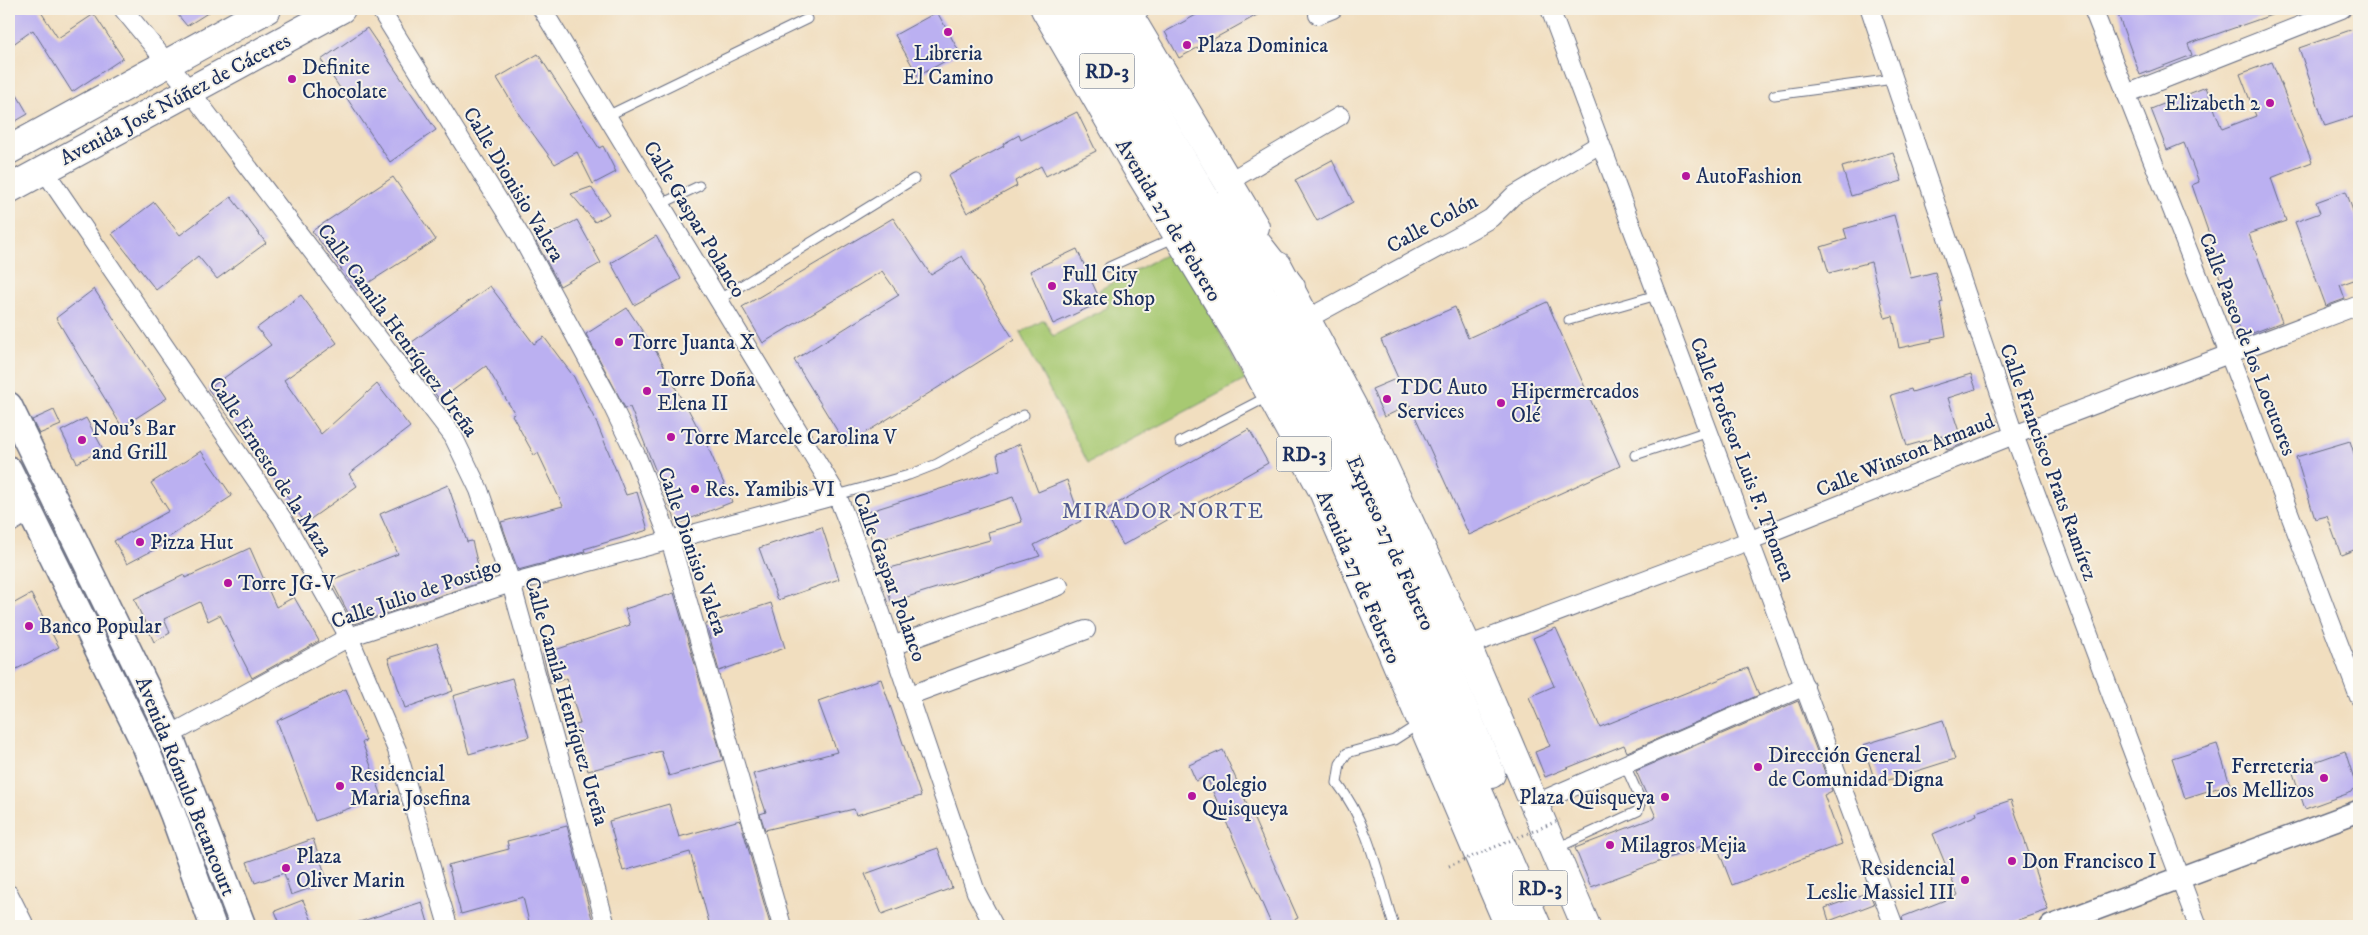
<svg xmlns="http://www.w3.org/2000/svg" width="2368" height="935" font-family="'IM FELL DW Pica',serif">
<rect width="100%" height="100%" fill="#f7f3e8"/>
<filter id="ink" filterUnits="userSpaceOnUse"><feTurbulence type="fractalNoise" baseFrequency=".02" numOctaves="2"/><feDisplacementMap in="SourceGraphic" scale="10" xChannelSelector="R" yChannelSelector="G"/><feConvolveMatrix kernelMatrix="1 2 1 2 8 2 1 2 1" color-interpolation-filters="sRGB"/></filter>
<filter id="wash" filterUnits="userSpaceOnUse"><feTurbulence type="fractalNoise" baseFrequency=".0096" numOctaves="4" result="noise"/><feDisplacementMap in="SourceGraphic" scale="20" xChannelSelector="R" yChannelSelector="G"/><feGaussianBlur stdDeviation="1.12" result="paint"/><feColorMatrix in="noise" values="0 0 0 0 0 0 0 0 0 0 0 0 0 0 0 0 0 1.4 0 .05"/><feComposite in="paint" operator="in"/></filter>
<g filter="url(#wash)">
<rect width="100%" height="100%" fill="#f1debf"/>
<polygon fill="#a7c972" stroke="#617c68" points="1176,249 1245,380 1088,463 1020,333 1044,320 1053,336 1108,307 1099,290"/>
<g id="blocks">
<g fill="#bbb0f1">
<polygon points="9,9 39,9 58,38 94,14 123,58 72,92 33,30 9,47"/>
<polygon points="173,9 214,9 187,26"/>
<polygon points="1207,9 1268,9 1179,58 1165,32"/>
<polygon points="2116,9 2283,9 2283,11 2188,44 2192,55 2140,75"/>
<polygon points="937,12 960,53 918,76 895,35"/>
<polygon points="2359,27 2359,115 2325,126 2299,48"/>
<polygon points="367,28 436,130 390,162 321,60"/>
<polygon points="538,54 599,148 603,146 616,172 593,184 577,152 555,164 520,116 497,78"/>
<polygon points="2272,62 2312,162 2271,178 2286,221 2249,234 2282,322 2242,337 2213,259 2217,257 2192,185 2199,182 2184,143 2167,150 2151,109 2206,87 2222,129 2256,116 2240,74"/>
<polygon points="9,81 28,114 9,125"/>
<polygon points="1077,112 1096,151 1046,176 1041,166 1015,181 1017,186 967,213 948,176 1004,146 1003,144 1019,135 1021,140"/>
<polygon points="1893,152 1902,181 1851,196 1842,167"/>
<polygon points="1332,160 1353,202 1317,221 1295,180"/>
<polygon points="393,177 436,240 357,290 312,231"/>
<polygon points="591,187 609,214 595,222 571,194"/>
<polygon points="2346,191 2359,228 2359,278 2340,285 2345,299 2326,306 2295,222 2320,213 2316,202"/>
<polygon points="231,197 266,243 217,279 198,256 156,290 112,234 154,202 180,235"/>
<polygon points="1894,215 1911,278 1935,272 1943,302 1940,303 1946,336 1931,339 1932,341 1899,348 1893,316 1885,318 1871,262 1829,273 1821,247 1847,239 1844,229"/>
<polygon points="893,218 931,275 962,256 1014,340 846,445 794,360 899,295 882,271 763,343 742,307"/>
<polygon points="577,220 601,263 560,286 536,242"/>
<polygon points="656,236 681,279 634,305 611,263"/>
<polygon points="1077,249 1101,302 1053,324 1030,271"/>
<polygon points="490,286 534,344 544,337 574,377 598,426 626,495 637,492 648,530 584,549 585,552 518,570 501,522 563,506 538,453 534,455 512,415 515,414 486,366 440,400 401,350"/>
<polygon points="94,289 167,398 122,427 56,318"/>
<polygon points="301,295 337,343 284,380 321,434 377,384 410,427 349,474 357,486 305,523 277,481 208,389 271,345 257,328"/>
<polygon points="1547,302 1620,466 1469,535 1410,405 1384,417 1372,389 1398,378 1381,340 1455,307 1468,338"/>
<polygon points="627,308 659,356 685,406 686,405 707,445 732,502 677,524 630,407 625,408 586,334"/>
<polygon points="1971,374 1976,389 1948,398 1963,444 1947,450 1942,436 1907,446 1891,395 1911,389 1912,392"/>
<polygon points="54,410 61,425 39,434 32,420"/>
<polygon points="86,418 103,449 77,463 61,431"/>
<polygon points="1249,429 1268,463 1123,545 1104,511"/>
<polygon points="2350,441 2359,469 2359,548 2341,555 2327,516 2315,519 2296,457"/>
<polygon points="1020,444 1038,492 1067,480 1081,521 1034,545 1040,556 891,602 883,570 990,540 988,532 1022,522 1013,497 873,542 861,514 1000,470 997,454"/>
<polygon points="201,451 232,496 163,541 165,544 127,564 114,541 169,511 151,483"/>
<polygon points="448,485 467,542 472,541 482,582 354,624 331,580 398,554 380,514"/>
<polygon points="822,527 839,579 778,600 759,548"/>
<polygon points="250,548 276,607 294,597 319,641 252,678 220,615 208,621 200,602 164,619 170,633 154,642 134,599 184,575 185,578"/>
<polygon points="674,593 723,760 669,776 661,751 588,771 575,725 580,724 567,678 550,684 543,654 630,625 625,609"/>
<polygon points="31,594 59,647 9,673 9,606"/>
<polygon points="771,603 785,648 719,671 706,624"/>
<polygon points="1556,628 1600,727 1748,668 1759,695 1627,752 1624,745 1545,777 1535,752 1550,746 1529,697 1554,686 1533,638"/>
<polygon points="437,643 453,691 405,708 388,658"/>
<polygon points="512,678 529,737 469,754 453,696"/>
<polygon points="881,679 921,796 856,815 854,809 765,830 760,814 766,812 753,774 837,752 818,701"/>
<polygon points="346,689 366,741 362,742 382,796 315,821 277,721"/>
<polygon points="1798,701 1832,791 1824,795 1842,844 1732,885 1715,841 1591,887 1575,848 1656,817 1636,771"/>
<polygon points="1943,720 1955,759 1876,784 1863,745"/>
<polygon points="2217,744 2230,784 2185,798 2172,758"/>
<polygon points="1223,750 1298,918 1281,926 1272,926 1206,776 1196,781 1189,765"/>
<polygon points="2345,751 2356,785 2352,792 2305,809 2292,770"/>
<polygon points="2011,800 2048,910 2001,926 1904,926 1902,917 1958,895 1933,834 1977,815 1976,812"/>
<polygon points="669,804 679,837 740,820 770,924 763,926 710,926 690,852 623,871 609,821"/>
<polygon points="567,826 594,926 530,926 523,897 461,914 448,865 509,849 507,841"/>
<polygon points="313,839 328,882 291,895 284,873 255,883 247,862"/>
<polygon points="938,848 952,888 882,914 865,874"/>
<polygon points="1869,892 1874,904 1829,921 1825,908"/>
<polygon points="303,900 314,926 281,926 275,911"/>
<polygon points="422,902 429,926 356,926 356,923"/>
</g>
</g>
</g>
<g filter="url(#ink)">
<use href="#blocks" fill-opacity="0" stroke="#666c80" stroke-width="1"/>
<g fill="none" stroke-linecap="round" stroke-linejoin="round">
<defs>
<g id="service">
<polyline points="1134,17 1149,9"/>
<polyline points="1774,95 1894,79"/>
<polyline points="607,116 807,19"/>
<polyline points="661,204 699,186"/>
<polyline points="1109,267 1176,237"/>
<polyline points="718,300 914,179"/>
<polyline points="1569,320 1657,295"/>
<polyline points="1180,442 1269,396"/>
<polyline points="1635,455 1708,431"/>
<polyline points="837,495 909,475 937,464 1024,415"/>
<polyline points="1557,848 1638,811 1641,801 1625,765"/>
<path d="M1394,926c-15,-47 -25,-103 -57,-143l3,-19 7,-11 47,-13 25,-16"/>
</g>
<g id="minor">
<polyline points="123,9 190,91 453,436 479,490 511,583 606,926"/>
<polyline points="380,9 523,240 606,393 637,457 670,540 782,926"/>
<polyline points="542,9 837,495 865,566 976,892 994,926"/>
<polyline points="1550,9 1894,926"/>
<polyline points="1870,9 2014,435 2198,926"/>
<polyline points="2093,9 2229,354 2359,697"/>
<polyline points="1318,15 1333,9"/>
<polyline points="2126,94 2342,9"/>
<polyline points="44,170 282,518 349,637 397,750 448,926"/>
<polyline points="1228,182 1340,116"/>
<polyline points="1307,319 1474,228 1491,218 1513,196 1600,144"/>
<polyline points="9,524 30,511"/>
<polyline points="892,646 1059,586"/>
<polyline points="1467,646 1751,540 2014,435 2359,305"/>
<polyline points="908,696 1086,630"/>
<polyline points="170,735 349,637 511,583 837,495"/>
<polyline points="1534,804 1805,686"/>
<polyline points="9,894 25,926"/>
</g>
<polyline id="tertiary" points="2051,926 2359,811"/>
<g id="secondary">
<polyline points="9,405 170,735 243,926"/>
<polyline points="9,469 145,746 173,815 213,926"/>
</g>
<g id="primary">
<polyline points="1045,9 1138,170 1241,340 1323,491 1509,926"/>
<polyline points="1125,9 1255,227"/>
<polyline points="9,150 267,9"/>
<polyline points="9,189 341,9"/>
<polyline points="1278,266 1377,452 1467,646 1586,926"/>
</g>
<g id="motorway">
<polyline points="1072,9 1246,313 1329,464 1411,638 1537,926"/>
<polyline points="1094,9 1331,412 1427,621 1491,774"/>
<polyline points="1227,205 1291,287"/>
<polyline points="1377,452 1398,524"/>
</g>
</defs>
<use href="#service" stroke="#666c80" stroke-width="11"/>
<use href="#minor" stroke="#666c80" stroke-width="20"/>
<use href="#tertiary" stroke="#666c80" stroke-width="24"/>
<use href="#secondary" stroke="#666c80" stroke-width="28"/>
<use href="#primary" stroke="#666c80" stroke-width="30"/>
<use href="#motorway" stroke="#666c80" stroke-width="30"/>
<use href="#service" stroke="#fff" stroke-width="9"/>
<use href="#minor" stroke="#fff" stroke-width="18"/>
<use href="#tertiary" stroke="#fff" stroke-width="21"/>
<use href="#secondary" stroke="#fff" stroke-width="25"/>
<use href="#primary" stroke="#fff" stroke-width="28"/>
<use href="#motorway" stroke="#fff" stroke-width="28"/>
<polyline stroke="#666c80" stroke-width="3" stroke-dasharray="1 4" stroke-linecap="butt" points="1449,866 1560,820"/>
</g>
</g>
<g fill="#b5179e" stroke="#f7f3e8" stroke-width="2">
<circle cx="948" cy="32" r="5"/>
<circle cx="1187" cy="45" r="5"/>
<circle cx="292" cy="79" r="5"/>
<circle cx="2270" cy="103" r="5"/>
<circle cx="1686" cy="176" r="5"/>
<circle cx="1052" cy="286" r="5"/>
<circle cx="619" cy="342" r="5"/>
<circle cx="647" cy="391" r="5"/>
<circle cx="1387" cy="399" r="5"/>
<circle cx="1501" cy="403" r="5"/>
<circle cx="671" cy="437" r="5"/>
<circle cx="82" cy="440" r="5"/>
<circle cx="695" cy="489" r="5"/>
<circle cx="140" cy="542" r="5"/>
<circle cx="228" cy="583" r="5"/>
<circle cx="29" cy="626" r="5"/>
<circle cx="1758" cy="767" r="5"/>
<circle cx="2324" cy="778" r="5"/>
<circle cx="340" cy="786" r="5"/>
<circle cx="1192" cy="796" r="5"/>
<circle cx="1665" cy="797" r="5"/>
<circle cx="1610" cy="845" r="5"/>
<circle cx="2012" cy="861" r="5"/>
<circle cx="286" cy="868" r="5"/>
<circle cx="1965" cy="880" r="5"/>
</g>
<g text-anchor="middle" stroke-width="4" stroke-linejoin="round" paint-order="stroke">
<g fill="#f7f3e8" stroke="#5d6a87" stroke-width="1">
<rect x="1079.5" y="53.5" width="55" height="35" rx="4"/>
<rect x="1276.5" y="436.5" width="55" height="35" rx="4"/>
<rect x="1512.5" y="870.5" width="55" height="35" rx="4"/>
</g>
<g font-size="20" font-weight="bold" fill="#1b2f5e">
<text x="1107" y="78">RD-3</text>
<text x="1304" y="461">RD-3</text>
<text x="1540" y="895">RD-3</text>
</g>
<g font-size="21" fill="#1b2f5e" stroke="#f7f3e8" text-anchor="start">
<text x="1197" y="52">Plaza Dominica</text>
<text x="948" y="60" text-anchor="middle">Libreria<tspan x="948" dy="24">El Camino</tspan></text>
<text x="302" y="74">Definite<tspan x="302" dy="24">Chocolate</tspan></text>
<text x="2260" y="110" text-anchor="end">Elizabeth 2</text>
<text x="1696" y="183">AutoFashion</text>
<text x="1062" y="281">Full City<tspan x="1062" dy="24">Skate Shop</tspan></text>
<text x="629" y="349">Torre Juanta X</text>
<text x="657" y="386">Torre Doña<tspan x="657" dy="24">Elena II</tspan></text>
<text x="1397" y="394">TDC Auto<tspan x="1397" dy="24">Services</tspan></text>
<text x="1511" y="398">Hipermercados<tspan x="1511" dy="24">Olé</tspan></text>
<text x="92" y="435">Nou's Bar<tspan x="92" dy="24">and Grill</tspan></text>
<text x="681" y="444">Torre Marcele Carolina V</text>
<text x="705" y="496">Res. Yamibis VI</text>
<text x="150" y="549">Pizza Hut</text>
<text x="238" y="590">Torre JG-V</text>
<text x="39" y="633">Banco Popular</text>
<text x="1768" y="762">Dirección General<tspan x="1768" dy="24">de Comunidad Digna</tspan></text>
<text x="2314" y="773" text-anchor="end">Ferreteria<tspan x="2314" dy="24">Los Mellizos</tspan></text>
<text x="350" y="781">Residencial<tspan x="350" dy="24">Maria Josefina</tspan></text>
<text x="1202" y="791">Colegio<tspan x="1202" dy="24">Quisqueya</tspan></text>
<text x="1655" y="804" text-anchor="end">Plaza Quisqueya</text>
<text x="1620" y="852">Milagros Mejia</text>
<text x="296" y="863">Plaza<tspan x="296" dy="24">Oliver Marin</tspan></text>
<text x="2022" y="868">Don Francisco I</text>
<text x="1955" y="875" text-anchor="end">Residencial<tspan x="1955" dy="24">Leslie Massiel III</tspan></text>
</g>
<g font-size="21" fill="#1b2f5e" stroke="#f7f3e8">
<text transform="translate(175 99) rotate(-28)" y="7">Avenida José Núñez de Cáceres</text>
<text transform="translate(514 184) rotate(59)" y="7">Calle Dionisio Valera</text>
<text transform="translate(695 219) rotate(59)" y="7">Calle Gaspar Polanco</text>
<text transform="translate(1169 220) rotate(59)" y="7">Avenida 27 de Febrero</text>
<text transform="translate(1432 223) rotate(-29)" y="7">Calle Colón</text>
<text transform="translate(398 330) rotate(54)" y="7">Calle Camila Henríquez Ureña</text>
<text transform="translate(2248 344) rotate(69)" y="7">Calle Paseo de los Locutores</text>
<text transform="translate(1905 455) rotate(-22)" y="7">Calle Winston Armaud</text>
<text transform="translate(1743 459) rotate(69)" y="7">Calle Profesor Luis F. Thomen</text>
<text transform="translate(2049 462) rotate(70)" y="7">Calle Francisco Prats Ramírez</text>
<text transform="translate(271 466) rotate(57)" y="7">Calle Ernesto de la Maza</text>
<text transform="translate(1391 543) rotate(66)" y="7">Expreso 27 de Febrero</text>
<text transform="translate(693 551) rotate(71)" y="7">Calle Dionisio Valera</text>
<text transform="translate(890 577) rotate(70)" y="7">Calle Gaspar Polanco</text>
<text transform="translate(1359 577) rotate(67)" y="7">Avenida 27 de Febrero</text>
<text transform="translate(416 593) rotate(-19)" y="7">Calle Julio de Postigo</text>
<text transform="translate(567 701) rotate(74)" y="7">Calle Camila Henríquez Ureña</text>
<text transform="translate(186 786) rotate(68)" y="7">Avenida Rómulo Betancourt</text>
</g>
<g font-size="22" letter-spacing="1" fill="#535c91" stroke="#f7f3e8">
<text x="1163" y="518">MIRADOR NORTE</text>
</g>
</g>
<rect width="2368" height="935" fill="none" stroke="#f7f3e8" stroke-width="30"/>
</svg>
